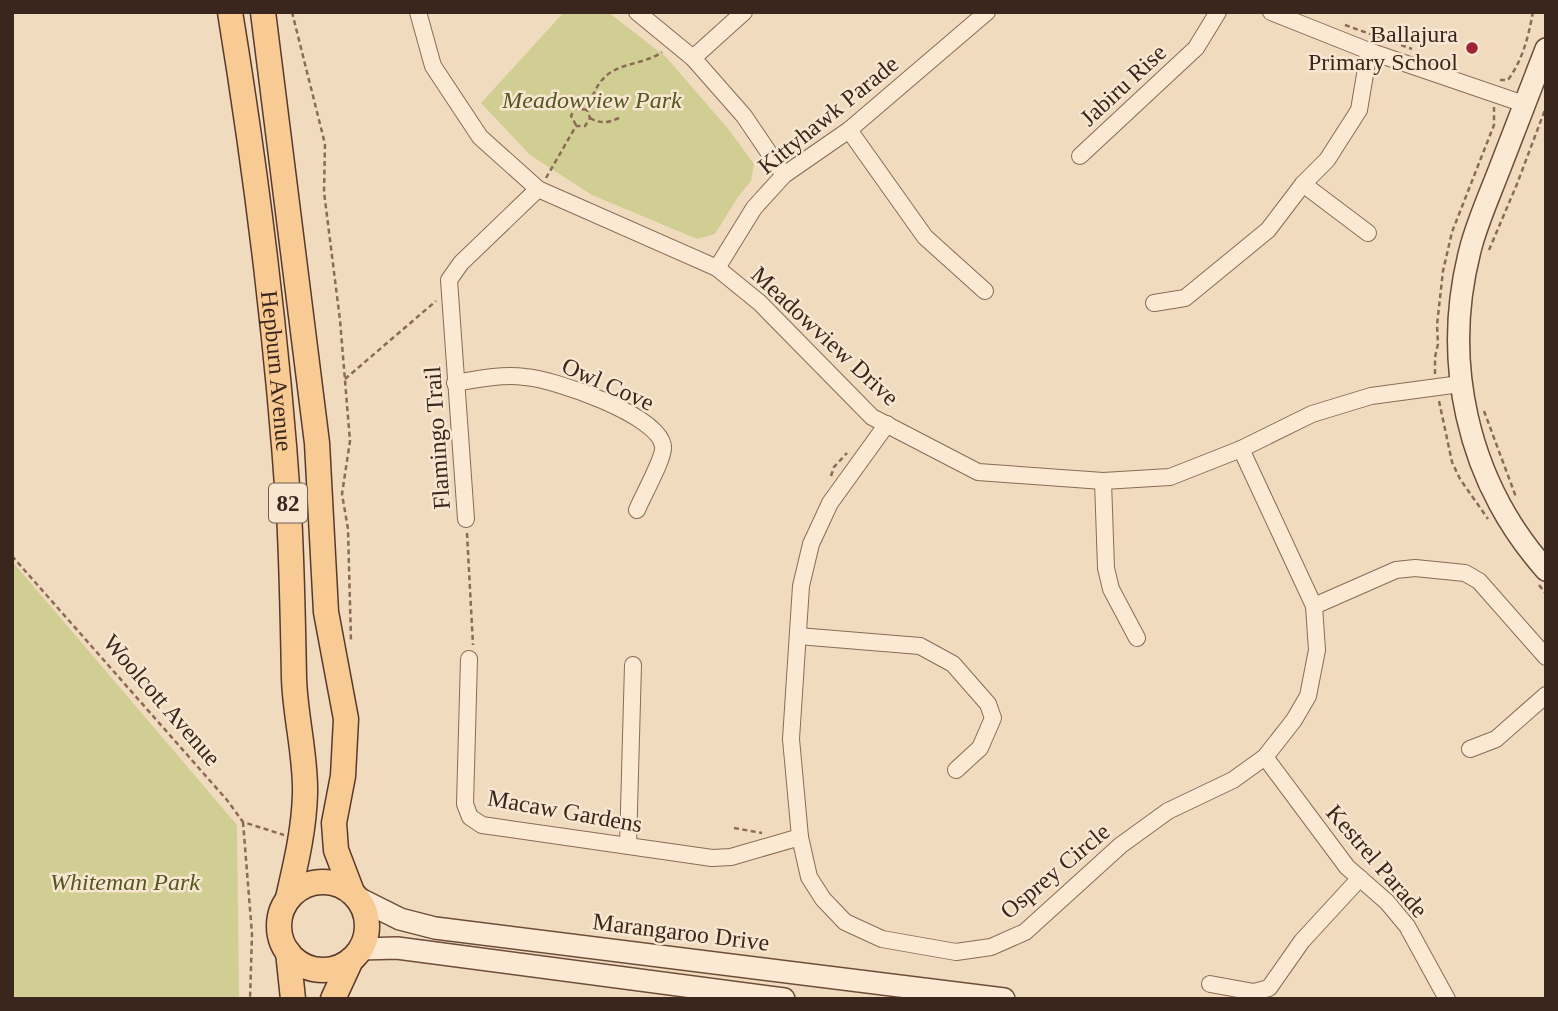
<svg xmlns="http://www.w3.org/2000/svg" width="1558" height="1011" font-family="Georgia,serif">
<rect width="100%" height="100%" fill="#f1dbbf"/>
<g fill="#d0ce93">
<polygon points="564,12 608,12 666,57 730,131 754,164 751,181 738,197 715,234 697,239 592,195 530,155 481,103"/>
<polygon points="12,561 237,825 239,999 12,999"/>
</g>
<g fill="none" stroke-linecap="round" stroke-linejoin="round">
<defs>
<g id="street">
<polyline points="418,12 433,66 480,137 538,189 717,268 760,303 872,417 978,472 1103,481 1170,477 1241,449 1312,414 1371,396 1460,384"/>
<polyline points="637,12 693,58 744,116 784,175"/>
<polyline points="1271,12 1369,51 1524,104"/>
<polyline points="693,58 744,12"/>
<polyline points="849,130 925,237 985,291"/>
<polyline points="1080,156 1196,48 1218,12"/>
<polyline points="1303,184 1368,233"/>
<polyline points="717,268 754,208 784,175 849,130 987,12"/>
<polyline points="1154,303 1185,298 1268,230 1303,184 1327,160 1359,110 1369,51"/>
<path d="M455,383c23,-4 47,-9 70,-6 29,2 134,38 138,69 2,11 -21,51 -26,64"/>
<polyline points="887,424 830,503 811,544 801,586 791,739 800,837 809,877 823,899 845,922 882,939 956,952 991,947 1025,932 1121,845 1168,811 1233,780 1265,757 1294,720 1308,696 1317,650 1314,606 1241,449"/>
<polyline points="1103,481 1106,568 1111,589 1137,638"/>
<polyline points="466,519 449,280 461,263 538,189"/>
<polyline points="1314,606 1396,570 1415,568 1465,573 1479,581 1546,657"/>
<polyline points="798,636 920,646 953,664 988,704 993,718 980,748 956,770"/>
<polyline points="469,659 465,804 470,817 482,825 712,858 731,857 800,837"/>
<polyline points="1470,749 1496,739 1546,695"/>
<polyline points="1265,757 1347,867 1387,902 1407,926 1447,999"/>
<polyline points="628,846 633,665"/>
<polyline points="1210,984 1254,992 1269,988 1302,941 1360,878"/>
</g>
<g id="secondary">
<path d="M1546,49c-16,42 -32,83 -48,124 -9,23 -19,46 -26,70 -32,115 -6,237 74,327"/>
<polyline points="356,897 400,919 435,928 1004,999"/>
<polyline points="360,949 397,948 784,999"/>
</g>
<g id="primary">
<path id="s1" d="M230,12c27,165 48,335 59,501 3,55 4,110 5,165 1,38 12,77 11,116 -1,36 -9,69 -17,104"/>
<polyline points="263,12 317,443 326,612 346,719 343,776 334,823 336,850 352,892"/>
<circle cx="323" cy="926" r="44"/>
<polyline points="288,952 293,999"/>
<polyline points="333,999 351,960"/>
</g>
</defs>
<use href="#street" stroke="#8b6a56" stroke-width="18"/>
<use href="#secondary" stroke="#6d4c39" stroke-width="24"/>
<use href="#primary" stroke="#59392b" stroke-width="27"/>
<g stroke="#8b6a56" stroke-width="2.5" stroke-dasharray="5 3.5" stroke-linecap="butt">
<polyline points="292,12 325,144 324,192 340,320 350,441 342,494 348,529 351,641"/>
<polyline points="1345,25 1412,49"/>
<path d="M1500,80h8c15,-21 20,-42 25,-68"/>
<path d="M590,118c10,6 18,5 29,0"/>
<polyline points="576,125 571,116 575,108 587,110"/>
<path d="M546,178l30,-52h9l5,-8 -3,-8c4,-10 8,-22 15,-30 15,-18 42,-15 60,-28"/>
<polyline points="1489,250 1517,184 1546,107"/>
<polyline points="1435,374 1435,357 1438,344 1437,325 1443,271 1452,232 1494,125 1494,107"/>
<polyline points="345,379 436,301"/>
<polyline points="1439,401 1452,462 1460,479 1488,519"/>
<polyline points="1484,411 1516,497"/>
<polyline points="831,476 834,467 847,453"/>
<polyline points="467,533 473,645"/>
<polyline points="12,556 227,800 243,822 284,835"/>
<polyline points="1539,585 1546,594"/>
<polyline points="243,822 252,934 250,999"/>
<polyline points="734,828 762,833"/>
</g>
<use href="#street" stroke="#fbe9d3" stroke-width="16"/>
<use href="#secondary" stroke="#fbe9d3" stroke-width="21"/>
<use href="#primary" stroke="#f8ca94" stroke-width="24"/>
</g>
<circle fill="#9f2135" stroke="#f8e6d0" stroke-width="2.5" cx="1472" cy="48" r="7"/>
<g text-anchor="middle" stroke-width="5" stroke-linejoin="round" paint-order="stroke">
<rect fill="#f8e6d0" stroke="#736052" stroke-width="2" x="269" y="483.5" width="38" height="39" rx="5"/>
<g font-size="23" font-weight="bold" fill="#3a261c">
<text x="288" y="511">82</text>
</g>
<g font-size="24" fill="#3a261c" stroke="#f8e6d0" text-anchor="end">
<text x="1458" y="42">Ballajura<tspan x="1458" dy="28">Primary School</tspan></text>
</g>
<g font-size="24" fill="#3a261c" stroke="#f8e6d0">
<text transform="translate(1123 85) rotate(-43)" y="8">Jabiru Rise</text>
<text transform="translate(828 115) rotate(-39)" y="8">Kittyhawk Parade</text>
<text transform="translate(825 336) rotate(43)" y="8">Meadowview Drive</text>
<text dy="8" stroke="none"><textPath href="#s1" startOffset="362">Hepburn Avenue</textPath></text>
<text transform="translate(608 384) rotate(24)" y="8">Owl Cove</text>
<text transform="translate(437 438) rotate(-94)" y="8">Flamingo Trail</text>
<text transform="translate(162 700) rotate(49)" y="8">Woolcott Avenue</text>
<text transform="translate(565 811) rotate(10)" y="8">Macaw Gardens</text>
<text transform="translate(1377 861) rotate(49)" y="8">Kestrel Parade</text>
<text transform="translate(1055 871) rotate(-40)" y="8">Osprey Circle</text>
<text transform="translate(681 932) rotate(7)" y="8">Marangaroo Drive</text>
</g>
<g font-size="24" font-style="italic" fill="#525821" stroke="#f8e6d0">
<text x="592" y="108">Meadowview Park</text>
<text x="125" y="890">Whiteman Park</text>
</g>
</g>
<rect width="1558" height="1011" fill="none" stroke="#3a261c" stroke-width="28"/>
</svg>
